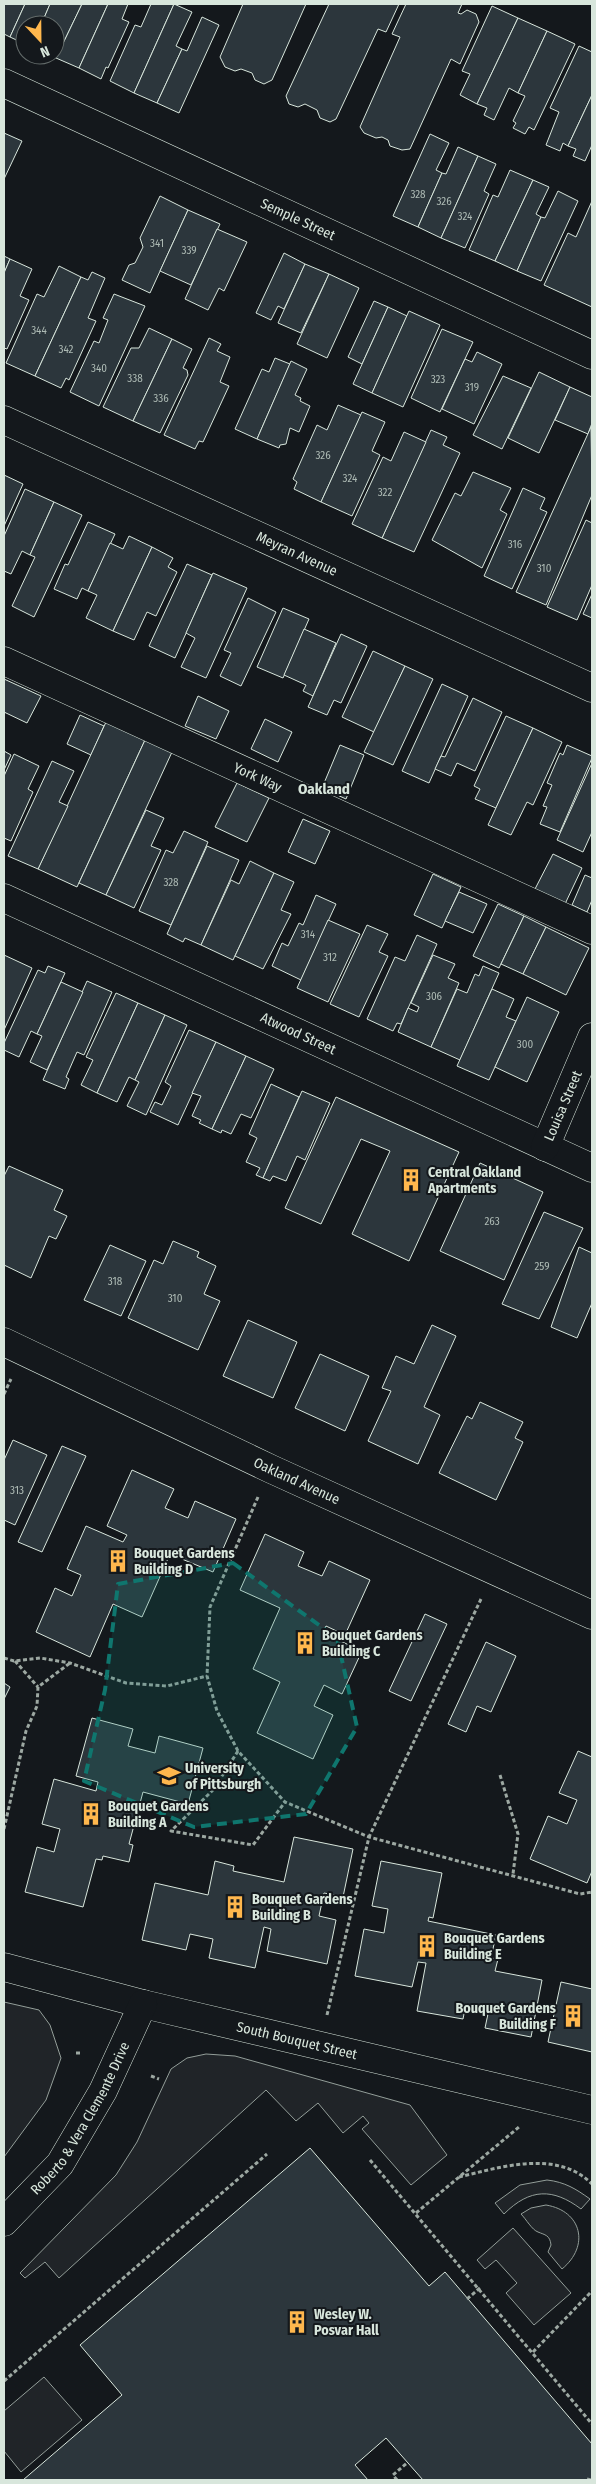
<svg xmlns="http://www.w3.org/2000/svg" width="596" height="2484" font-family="'Fira Sans Condensed',sans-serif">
<rect width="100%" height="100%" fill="#14181c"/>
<g fill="#202428" stroke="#939e99">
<polygon points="4,2002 39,2010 50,2025 61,2058 46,2100 4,2157"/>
<polygon points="206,2054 235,2056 410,2105 447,2155 411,2185 362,2129 369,2123 363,2116 343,2133 318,2103 296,2121 266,2090 59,2278 45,2262 25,2278 20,2273 116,2175 137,2142 171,2069 187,2058"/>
<path d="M547,2180c18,2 29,9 43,19l-9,10c-28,-21 -51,-21 -77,5l-9,-11 25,-18z"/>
<path d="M546,2205c36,6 44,41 16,64l-14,-17 3,-7c-1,-10 -6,-10 -13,-13 -6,-2 -12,-13 -17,-18l10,-6z"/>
<polygon points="513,2228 571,2293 534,2325 506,2293 517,2283 496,2260 485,2269 477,2260"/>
<polygon points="44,2377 82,2420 21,2472 4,2451 4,2411"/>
</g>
<g fill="#2c363c" stroke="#d8e6dc">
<polygon points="4,4 25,4 10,37 4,34"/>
<polygon points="25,4 50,4 41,25 25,25 25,44 10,37"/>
<polygon points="50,4 82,4 56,58 50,55 55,55 55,25 41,25"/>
<polygon points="82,4 108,4 79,68 56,58"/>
<polygon points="108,4 128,4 122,19 129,22 108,68 106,67 101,79 79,68"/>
<polygon points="151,4 174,4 134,93 110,81 135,25 141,27"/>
<polygon points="174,4 192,12 176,46 182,49 157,103 134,93"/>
<polygon points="243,4 306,4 272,80 264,84 255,80 252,73 241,69 235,71 225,67 220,57"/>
<polygon points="329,4 399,4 386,32 378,29 336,119 330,122 320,118 317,110 305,104 298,107 289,104 286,96"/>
<polygon points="406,4 462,4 458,13 461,14 467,10 476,14 479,22 460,64 451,59 410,149 402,150 390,146 388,140 382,137 376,138 364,133 360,127 400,37 392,34"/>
<polygon points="492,6 518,18 477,104 460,95 470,74 462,71"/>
<polygon points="202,17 219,25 179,113 157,103 182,49 187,51"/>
<polygon points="518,18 547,31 518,93 509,88 494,120 484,115 487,108 477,104"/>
<polygon points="547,31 575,44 534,130 529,127 525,134 513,128 516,123 513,121 525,96 518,93"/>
<polygon points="579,46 592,52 592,95 568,146 563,143 560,151 546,145 559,112 550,108"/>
<polygon points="592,95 592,145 585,161 573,156 576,149 568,146"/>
<polygon points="4,133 22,141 4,179"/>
<polygon points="430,134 449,143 436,170 442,173 418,227 393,216"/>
<polygon points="458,147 478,156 441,238 418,227 442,173 446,174"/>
<polygon points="478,156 496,164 484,191 489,194 465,248 441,238"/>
<polygon points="510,170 533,180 495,261 469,250 493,195 498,197"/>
<polygon points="533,180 549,187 536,214 541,217 517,271 495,261"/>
<polygon points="558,191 578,201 541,281 517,271 541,217 545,218"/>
<polygon points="160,196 188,210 150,293 122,280 129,265 135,263 143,247 140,238"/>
<polygon points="592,201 592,307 544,285 568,233 576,237"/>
<polygon points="188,210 220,224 191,285 160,271"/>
<polygon points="217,229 247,242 224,291 219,288 208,310 185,299"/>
<polygon points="284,253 305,264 284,309 278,306 271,320 256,313"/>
<polygon points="4,256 10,259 4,273"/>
<polygon points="10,259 32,269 20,296 29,300 7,349 4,348 4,273"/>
<polygon points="305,264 329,274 301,333 278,323"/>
<polygon points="59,266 81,277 35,376 6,363 37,294 44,297"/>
<polygon points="92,272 105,278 88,318 96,321 69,380 66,378 61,388 35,376 81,277 88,280"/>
<polygon points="329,274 359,288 327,358 297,344"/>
<polygon points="114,294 145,306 99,406 70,392 94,341 99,343 108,320 103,318"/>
<polygon points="374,301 388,307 362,364 348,357"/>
<polygon points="388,307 407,316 372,393 353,384"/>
<polygon points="409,311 440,325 403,407 372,393"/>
<polygon points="149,328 172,339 133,421 103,407 131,348 139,348"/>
<polygon points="442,329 473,342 440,412 411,398"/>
<polygon points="209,338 221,344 217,351 230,357 220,382 229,386 203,442 199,441 195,449 164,435"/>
<polygon points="172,339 192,349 183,368 187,370 188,375 160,433 133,421"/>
<polygon points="477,352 502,364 474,424 442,409 465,359 472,362"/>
<polygon points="275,358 290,364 257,439 235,429 262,369 269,372"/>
<polygon points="291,361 307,369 295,395 301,398 300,401 310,406 299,432 290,428 286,444 280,445 279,448 257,439"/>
<polygon points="539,372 570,387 539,453 508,438"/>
<polygon points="503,376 531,388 502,449 473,435"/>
<polygon points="570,387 592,397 592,423 588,434 555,420"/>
<polygon points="338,405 361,415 321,502 294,489 297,482 293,479 317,425 327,430"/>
<polygon points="362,412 385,422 372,451 380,455 352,516 321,502"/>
<polygon points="591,427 592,495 546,605 516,592"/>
<polygon points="431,430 447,437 443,445 460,453 414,552 382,538"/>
<polygon points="404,432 426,442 382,538 352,524 383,457 391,461"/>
<polygon points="473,472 511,488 500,510 507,514 482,568 432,540 455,493 461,496"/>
<polygon points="4,475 23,484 4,526"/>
<polygon points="523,488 545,498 540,509 547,512 512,589 484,576"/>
<polygon points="25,489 54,502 30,555 22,551 11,574 4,571 4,536"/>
<polygon points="54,502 82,515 34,617 12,606 35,557 30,555"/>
<polygon points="586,520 592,523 592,585 577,620 547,607"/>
<polygon points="88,522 115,534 88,591 82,588 77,599 54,589 65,564 68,565"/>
<polygon points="129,536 152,547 113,631 86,618 97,595 88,591 110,543 123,549"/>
<polygon points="152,547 173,558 168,567 177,572 156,616 147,612 134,640 113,631"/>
<polygon points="187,564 212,575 175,658 149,646"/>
<polygon points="213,573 247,588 206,678 181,667 195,638 186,633"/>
<polygon points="592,594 592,618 583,614"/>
<polygon points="248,598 276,612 241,686 220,676 231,653 224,650"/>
<polygon points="283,608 309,619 283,678 257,667"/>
<polygon points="304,629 336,643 313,696 303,691 306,685 284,675"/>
<polygon points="341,634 367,646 341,703 334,700 327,715 308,707"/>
<polygon points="373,651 405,666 374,732 342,717"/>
<polygon points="405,666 433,679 393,765 364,752"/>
<polygon points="4,679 41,696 27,723 4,712"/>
<polygon points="442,684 468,696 429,783 402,771"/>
<polygon points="198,696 229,711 216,739 185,726"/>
<polygon points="473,698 502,712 475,771 457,763 451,776 435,769 441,756 445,757"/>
<polygon points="80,715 104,726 91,755 67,744"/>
<polygon points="506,716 533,728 496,808 475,799 480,789 474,786"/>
<polygon points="265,719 292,732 278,762 251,749"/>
<polygon points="106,722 145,740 77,887 38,869"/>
<polygon points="533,728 562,742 533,805 527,802 511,835 488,825"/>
<polygon points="145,740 172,752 106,895 79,883"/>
<polygon points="340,745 364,755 346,799 322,788"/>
<polygon points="567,745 592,756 592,758 560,832 540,824 547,807 543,806 552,785 547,783 560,753 563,755"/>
<polygon points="4,751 11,755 4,770"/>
<polygon points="14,754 39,766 28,789 33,792 11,841 4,838 4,776"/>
<polygon points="52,761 74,771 59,802 68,806 38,869 8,856"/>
<polygon points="592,763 592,832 583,852 557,840"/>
<polygon points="237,783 269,798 247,842 215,827"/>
<polygon points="146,810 164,818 151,846 161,850 134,908 106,895"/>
<polygon points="303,819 330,831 315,864 288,852"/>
<polygon points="184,831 208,842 171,925 139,911 166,850 173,853"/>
<polygon points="207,846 239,860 201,945 185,938 183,942 167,934"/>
<polygon points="553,854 582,868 565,904 535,889"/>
<polygon points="250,861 274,873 233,960 201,945 231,880 239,884"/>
<polygon points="274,873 294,882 281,910 291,914 263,969 235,956"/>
<polygon points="433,874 461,887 442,928 414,915"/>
<polygon points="585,875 592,878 592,900 587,912 572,905"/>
<polygon points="459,892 487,904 473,933 445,921"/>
<polygon points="316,895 336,904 301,980 272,966 282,943 288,946 299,923 303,925"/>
<polygon points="498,904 524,916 499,968 473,956"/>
<polygon points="524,916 546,927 523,974 501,964"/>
<polygon points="328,920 360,934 328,1002 297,988"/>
<polygon points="367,925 388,934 379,952 388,956 359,1017 330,1004"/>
<polygon points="546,927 589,948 566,995 523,974"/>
<polygon points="417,935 437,944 401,1024 397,1023 393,1031 367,1019 395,957 405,961"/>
<polygon points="4,955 32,968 4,1030"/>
<polygon points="433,955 455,964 448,978 459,983 431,1047 398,1032 408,1008 417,1012 419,1007 411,1003"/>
<polygon points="48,966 65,973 37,1034 31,1031 19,1057 4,1050 4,1043 38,970 45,973"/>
<polygon points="483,966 499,973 460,1060 431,1047 457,989 467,993 475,974 479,976"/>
<polygon points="87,981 112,992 84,1055 77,1052 66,1077 69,1079 65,1089 43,1080"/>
<polygon points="61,982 83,992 47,1070 30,1062 42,1036 37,1034"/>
<polygon points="492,989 514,999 506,1017 516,1021 489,1080 457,1066"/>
<polygon points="116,993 138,1003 97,1093 81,1085 93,1060 86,1057"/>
<polygon points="527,997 559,1012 527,1082 495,1067"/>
<polygon points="138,1003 165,1015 135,1080 129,1077 117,1102 97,1093"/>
<polygon points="165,1015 187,1025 146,1115 127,1106 139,1082 135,1080"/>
<polygon points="189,1030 216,1042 178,1125 150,1112 155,1102 162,1105 171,1086 165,1082"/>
<polygon points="216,1042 246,1056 212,1129 199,1123 201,1120 192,1116 201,1096 192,1093"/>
<polygon points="246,1056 274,1069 251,1118 241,1114 231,1134 222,1130 221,1133 212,1129"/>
<polygon points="271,1084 299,1097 263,1178 256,1175 260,1168 246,1162 257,1138 249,1134"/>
<polygon points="302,1091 330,1103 305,1160 297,1156 286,1181 273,1176 270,1181 263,1178"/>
<polygon points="336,1097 459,1152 409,1261 352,1234 390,1151 361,1139 321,1224 285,1208"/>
<polygon points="480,1163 543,1192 504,1280 440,1251"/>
<polygon points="9,1166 63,1190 54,1210 67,1216 56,1239 49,1236 31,1278 4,1265 4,1176"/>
<polygon points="544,1212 583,1228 539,1319 502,1304"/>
<polygon points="173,1241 199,1252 197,1257 216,1266 204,1294 220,1301 198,1350 128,1318 154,1260 163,1264"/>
<polygon points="110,1245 146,1261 121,1316 84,1300"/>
<polygon points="579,1247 592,1253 592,1303 577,1338 551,1327"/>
<polygon points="248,1320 297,1342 273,1398 223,1376"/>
<polygon points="432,1325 456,1336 424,1407 440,1415 418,1464 368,1441 391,1391 382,1388 396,1356 414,1364"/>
<polygon points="320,1354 369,1376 345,1431 295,1408"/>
<polygon points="480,1402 523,1422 515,1438 523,1442 496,1500 439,1473 467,1416 472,1419"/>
<polygon points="13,1440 47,1455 15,1525 4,1520 4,1460"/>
<polygon points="62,1446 86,1456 42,1552 18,1542"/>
<polygon points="132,1470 174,1489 165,1508 188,1518 195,1501 236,1519 213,1572 170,1554 142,1617 113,1604 90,1657 36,1632 55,1588 72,1596 81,1575 67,1569 86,1526 123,1542 127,1535 107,1526"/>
<polygon points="265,1534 304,1552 298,1566 322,1576 329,1561 370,1580 345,1635 326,1626 323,1633 362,1651 342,1694 324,1685 314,1706 333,1715 313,1759 257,1733 280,1682 253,1669 280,1608 240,1590"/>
<polygon points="425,1614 447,1624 411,1701 389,1691"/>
<polygon points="486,1642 516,1656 491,1712 477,1706 466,1732 448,1724"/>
<polygon points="4,1683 10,1687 4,1699"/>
<polygon points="92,1718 133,1729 128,1746 155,1753 159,1736 203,1748 188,1804 143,1792 129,1844 133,1845 129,1862 103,1856 102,1860 96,1859 83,1907 25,1892 37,1847 54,1852 60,1829 42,1824 54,1779 96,1791 98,1782 76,1776"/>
<polygon points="578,1751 592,1757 592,1871 587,1883 530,1859 548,1816 567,1824 577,1800 559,1793"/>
<polygon points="294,1837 353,1849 343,1897 324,1893 319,1916 336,1920 327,1964 267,1951 271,1929 264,1927 255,1968 209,1958 213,1939 190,1934 186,1950 142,1940 155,1883 208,1895 215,1861 234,1866 233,1871 284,1882"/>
<polygon points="381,1861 442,1873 433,1918 429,1917 428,1921 496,1935 491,1958 498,1959 495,1971 542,1980 531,2037 485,2028 489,2009 466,2004 463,2019 417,2011 426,1963 418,1962 412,1987 355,1976 364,1929 384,1933 388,1909 372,1906"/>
<polygon points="561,1982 592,1989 592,2052 548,2042"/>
<polygon points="310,2148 429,2286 445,2272 592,2444 592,2480 423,2480 386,2438 355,2465 368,2480 23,2480 122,2395 80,2345"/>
</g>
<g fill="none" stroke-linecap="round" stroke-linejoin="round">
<defs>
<g id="minor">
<path id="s1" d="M4,83l588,272"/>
<path id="s2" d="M4,420l588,268"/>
<path id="s3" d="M4,661l588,269"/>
<path id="s4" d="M4,898l588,270"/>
<path id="s5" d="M545,1147l47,-110"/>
<path id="s6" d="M4,1342l267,127 321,146"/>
<path id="s7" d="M4,1967l139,37 449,106"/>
<path id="s8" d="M4,2222l56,-58 43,-73 40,-87"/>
</g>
</defs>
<use href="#minor" stroke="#d8e6dc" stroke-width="29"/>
<g stroke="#9da8a2" stroke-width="3" stroke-dasharray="4 2.5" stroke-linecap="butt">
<polyline points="4,1394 11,1379"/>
<polyline points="258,1497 210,1607 207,1676 217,1711 238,1751 285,1802 369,1837 580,1894 592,1892"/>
<polyline points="4,1658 14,1661 40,1658 70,1663 126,1683 167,1686 207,1676"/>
<polyline points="15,1661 38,1687"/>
<polyline points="238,1751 213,1790 171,1831 253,1845 285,1802"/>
<polyline points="500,1775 518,1834 513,1874"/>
<polyline points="4,1829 26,1731 37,1706 38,1687 70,1663"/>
<polyline points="327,2015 369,1837 481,1599"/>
<polyline points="76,2053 81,2053"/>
<polyline points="151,2076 159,2079"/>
<polyline points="370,2160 592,2424"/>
<path d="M459,2177c42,-10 98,-28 133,7"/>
<polyline points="416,2213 519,2127"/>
<polyline points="467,2299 480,2288"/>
<polyline points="533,2352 592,2291"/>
<polyline points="4,2381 267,2154"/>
<polyline points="587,2479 591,2480"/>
<polyline points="397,2480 393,2475 407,2463"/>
</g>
<use href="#minor" stroke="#14181c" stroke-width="28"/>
</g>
<path fill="#0f766e" fill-opacity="0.2" stroke="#0f766e" stroke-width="4" stroke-dasharray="10 6" stroke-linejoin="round" d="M233,1563l104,75 20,89 -51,87 -112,13 -110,-46 21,-91 13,-106z"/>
<defs>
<symbol id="building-bare" viewBox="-9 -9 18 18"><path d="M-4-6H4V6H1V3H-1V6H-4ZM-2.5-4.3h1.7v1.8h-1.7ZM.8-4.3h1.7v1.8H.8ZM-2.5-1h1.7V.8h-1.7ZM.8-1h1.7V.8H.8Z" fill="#ffb74d" stroke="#14181c" stroke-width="2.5" paint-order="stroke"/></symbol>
<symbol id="university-bare" viewBox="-9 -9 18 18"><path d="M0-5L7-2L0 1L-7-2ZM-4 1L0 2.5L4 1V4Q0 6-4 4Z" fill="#ffb74d" stroke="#14181c" stroke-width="2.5" paint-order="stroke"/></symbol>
</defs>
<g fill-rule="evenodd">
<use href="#building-bare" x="395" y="1164" width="32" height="32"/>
<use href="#building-bare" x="102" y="1545" width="32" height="32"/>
<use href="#building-bare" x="289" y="1627" width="32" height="32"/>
<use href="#university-bare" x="153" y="1760" width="32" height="32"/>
<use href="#building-bare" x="75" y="1798" width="32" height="32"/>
<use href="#building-bare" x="219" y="1891" width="32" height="32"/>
<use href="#building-bare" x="411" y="1930" width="32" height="32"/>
<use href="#building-bare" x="557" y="2000" width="32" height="32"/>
<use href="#building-bare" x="281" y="2306" width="32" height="32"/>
</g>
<g text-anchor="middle" stroke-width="4" stroke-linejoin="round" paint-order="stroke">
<g font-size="11" fill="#adbab4">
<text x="418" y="198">328</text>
<text x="444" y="205">326</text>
<text x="465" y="220">324</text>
<text x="157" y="247">341</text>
<text x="189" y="254">339</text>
<text x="39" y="334">344</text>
<text x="66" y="353">342</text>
<text x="99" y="372">340</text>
<text x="135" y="382">338</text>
<text x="438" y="383">323</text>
<text x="472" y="391">319</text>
<text x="161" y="402">336</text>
<text x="323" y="459">326</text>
<text x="350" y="482">324</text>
<text x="385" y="496">322</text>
<text x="515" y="548">316</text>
<text x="544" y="572">310</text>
<text x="171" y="886">328</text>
<text x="308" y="938">314</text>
<text x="330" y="961">312</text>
<text x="434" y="1000">306</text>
<text x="525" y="1048">300</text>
<text x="492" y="1225">263</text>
<text x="542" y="1270">259</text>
<text x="115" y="1285">318</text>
<text x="175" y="1302">310</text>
<text x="17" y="1494">313</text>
</g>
<g font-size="14" fill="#d8e6dc" stroke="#14181c">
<text dy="5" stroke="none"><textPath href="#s1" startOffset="324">Semple Street</textPath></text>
<text dy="5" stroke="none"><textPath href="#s2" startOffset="322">Meyran Avenue</textPath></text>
<text dy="5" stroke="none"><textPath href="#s3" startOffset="279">York Way</textPath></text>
<text dy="5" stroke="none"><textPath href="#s4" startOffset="324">Atwood Street</textPath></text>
<text dy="5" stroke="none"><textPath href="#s5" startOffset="45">Louisa Street</textPath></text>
<text dy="5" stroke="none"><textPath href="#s6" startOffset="324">Oakland Avenue</textPath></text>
<text dy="5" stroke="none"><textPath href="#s7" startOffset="302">South Bouquet Street</textPath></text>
<text dy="5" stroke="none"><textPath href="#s8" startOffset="130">Roberto &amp; Vera Clemente Drive</textPath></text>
</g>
<g font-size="14" font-weight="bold" fill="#d8e6dc" stroke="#14181c" text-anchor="start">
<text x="428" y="1177">Central Oakland<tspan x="428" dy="16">Apartments</tspan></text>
<text x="134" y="1558">Bouquet Gardens<tspan x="134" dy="16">Building D</tspan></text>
<text x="322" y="1640">Bouquet Gardens<tspan x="322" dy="16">Building C</tspan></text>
<text x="185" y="1773">University<tspan x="185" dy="16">of Pittsburgh</tspan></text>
<text x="108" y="1811">Bouquet Gardens<tspan x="108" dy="16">Building A</tspan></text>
<text x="252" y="1904">Bouquet Gardens<tspan x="252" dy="16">Building B</tspan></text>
<text x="444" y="1943">Bouquet Gardens<tspan x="444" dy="16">Building E</tspan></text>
<text x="556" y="2013" text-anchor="end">Bouquet Gardens<tspan x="556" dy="16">Building F</tspan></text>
<text x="314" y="2319">Wesley W.<tspan x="314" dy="16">Posvar Hall</tspan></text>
</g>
<g font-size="15" font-weight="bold" fill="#d8e6dc" stroke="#14181c">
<text x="324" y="794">Oakland</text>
</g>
</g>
<rect width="596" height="2484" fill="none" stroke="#d8e6dc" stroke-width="10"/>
<g transform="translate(40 40) rotate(158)"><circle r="24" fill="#14181c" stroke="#626a69"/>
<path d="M0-4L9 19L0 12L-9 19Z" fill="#ffb74d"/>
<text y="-8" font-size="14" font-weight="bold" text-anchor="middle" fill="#d8e6dc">N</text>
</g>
</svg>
